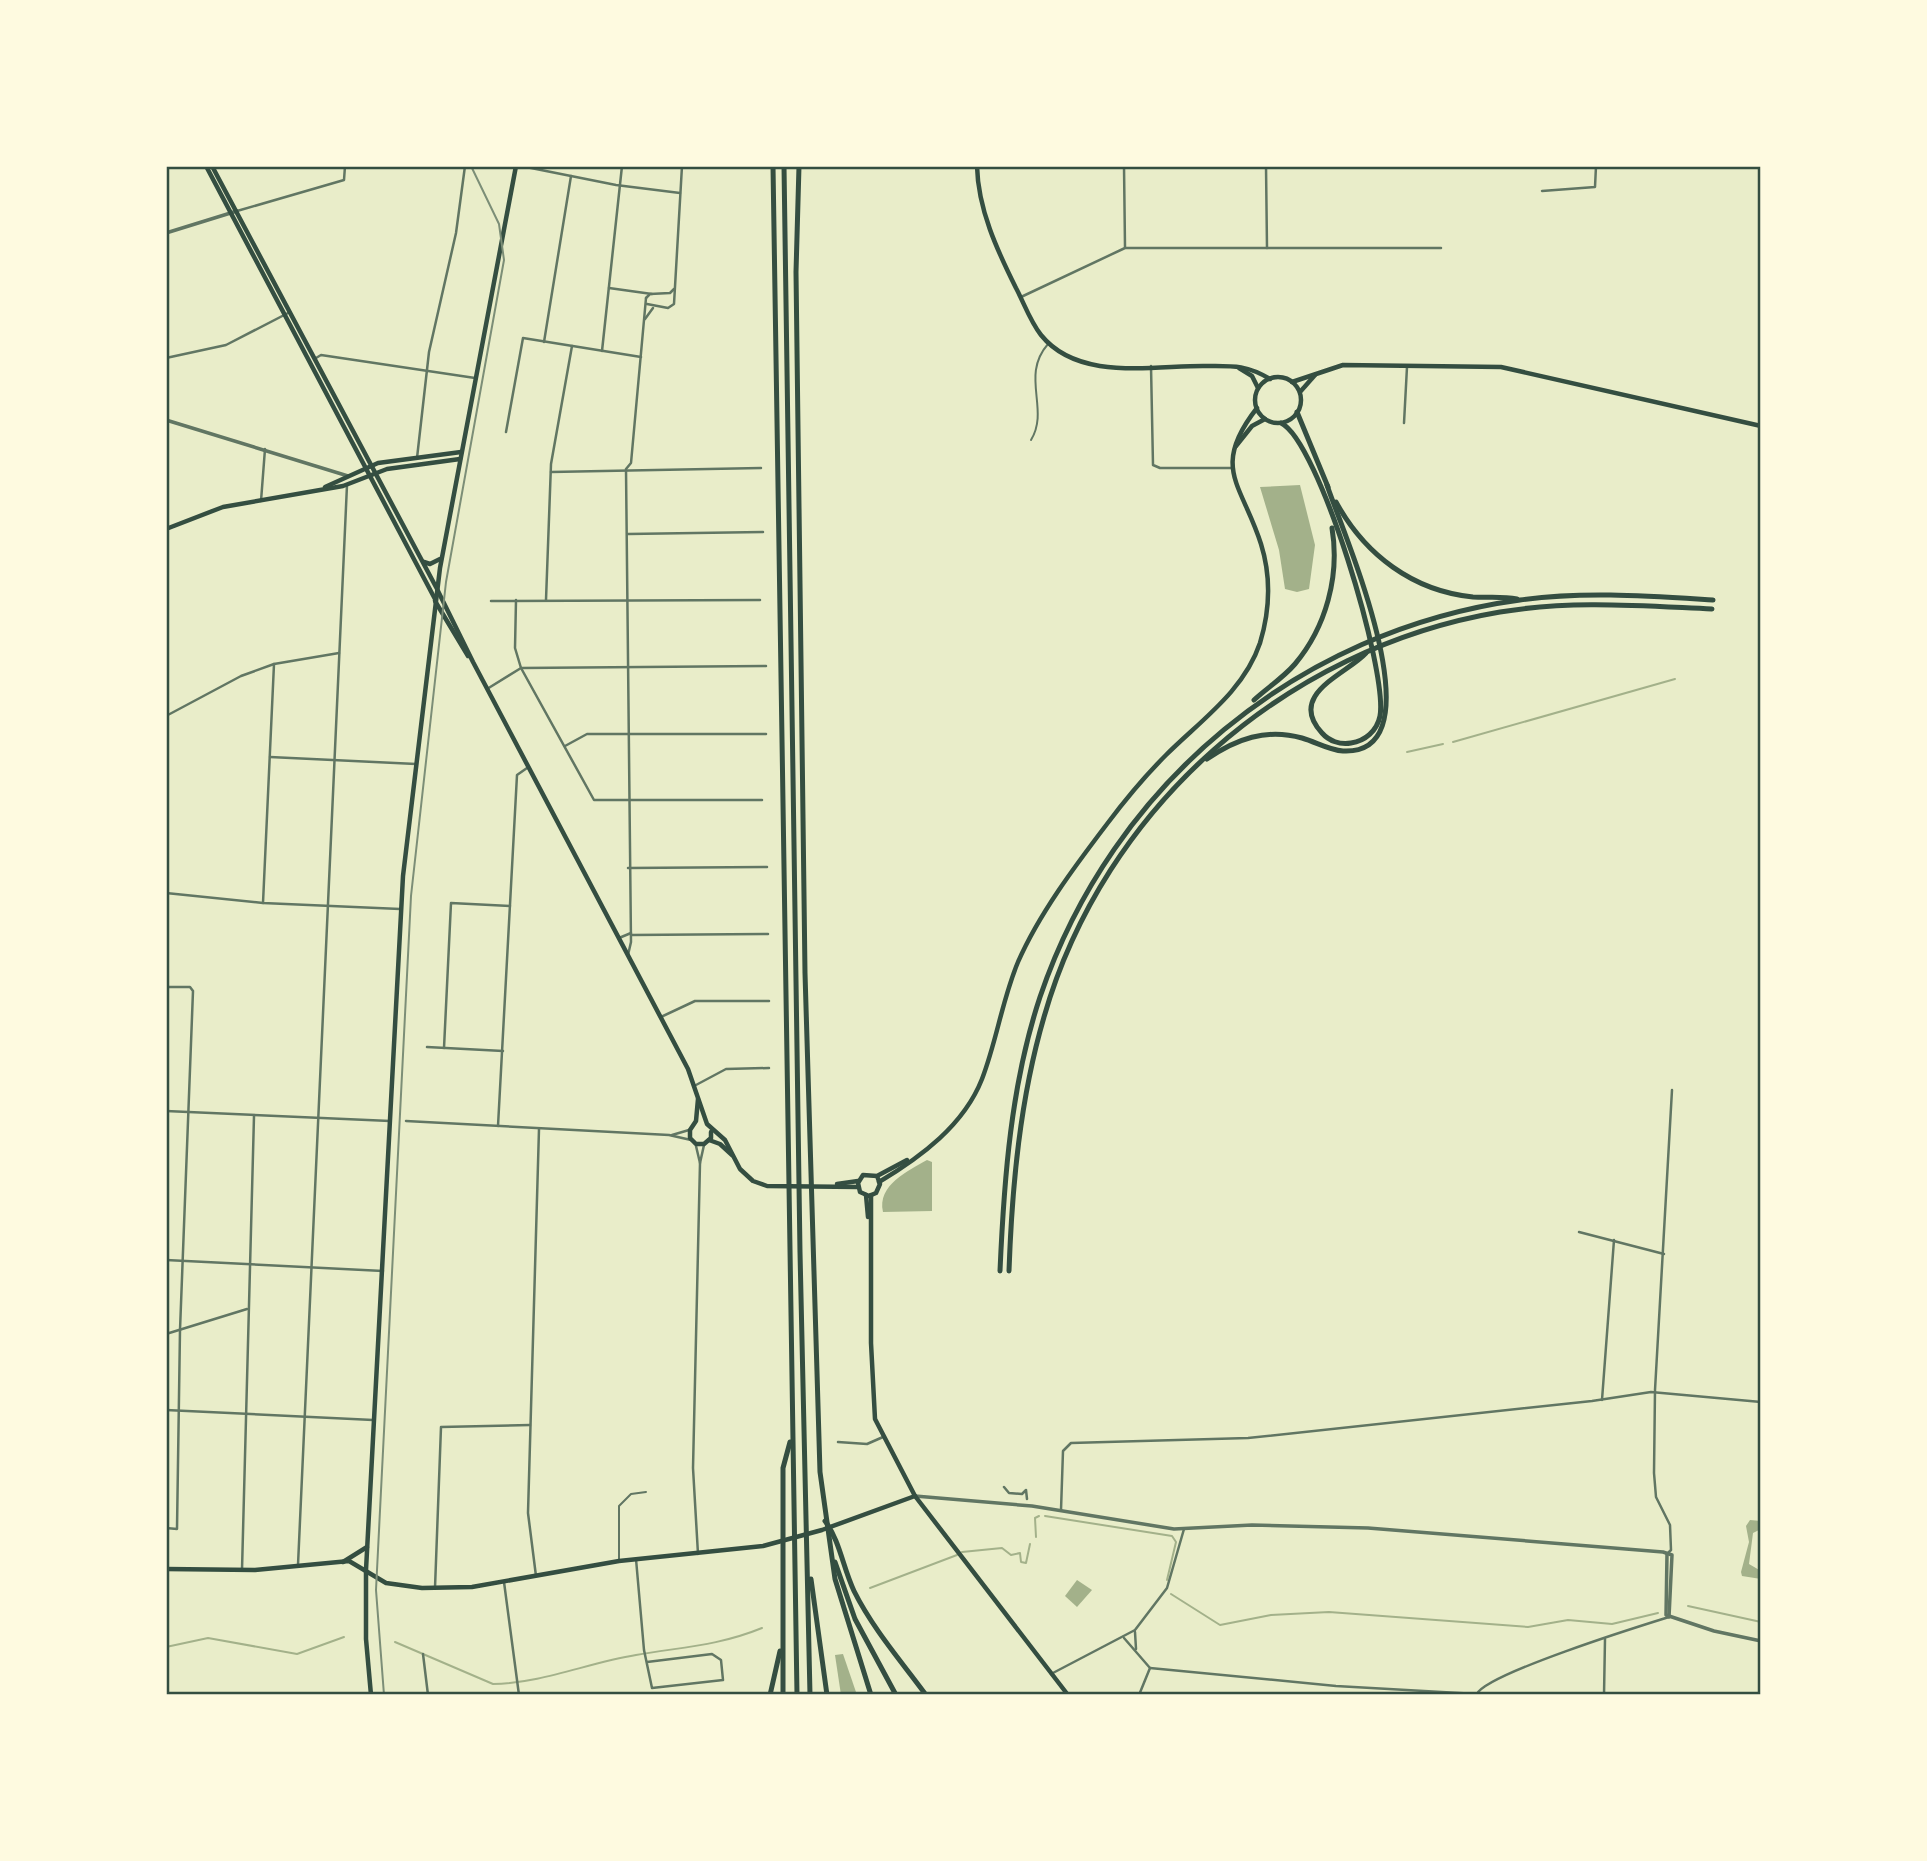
<svg xmlns="http://www.w3.org/2000/svg" width="1927" height="1861" font-family="'Open Sans',sans-serif">
<rect width="100%" height="100%" fill="#e9edc9"/>
<g fill="#a3b18a">
<polygon points="1300,485 1315,545 1309,589 1297,592 1285,589 1279,550 1260,487"/>
<path d="M927,1160l5,2v49l-49,1c-6,-27 25,-41 44,-52z"/>
<polygon points="1750,1520 1761,1521 1761,1529 1753,1533 1749,1564 1761,1571 1761,1579 1742,1576 1741,1572 1749,1542 1746,1526"/>
<polygon points="1077,1580 1092,1590 1077,1607 1065,1596"/>
<polygon points="843,1654 857,1695 841,1695 835,1655"/>
</g>
<g fill="none" stroke-linecap="round" stroke-linejoin="round">
<g stroke="#a3b18a" stroke-width="2">
<polyline points="1453,742 1675,679"/>
<polyline points="1407,752 1443,744"/>
<polyline points="1045,1516 1172,1536 1176,1542 1167,1580"/>
<polyline points="1036,1537 1035,1518 1039,1516"/>
<polyline points="962,1552 1002,1548 1011,1555 1020,1553 1021,1562 1026,1563 1030,1544"/>
<polyline points="870,1588 957,1555"/>
<polyline points="1171,1594 1220,1625 1271,1615 1329,1612 1528,1627 1568,1620 1612,1624 1658,1613"/>
<polyline points="1688,1606 1761,1622"/>
<path d="M395,1642l98,42c50,-1 94,-21 143,-29 45,-8 82,-9 126,-27"/>
<polyline points="166,1647 208,1638 297,1654 344,1637"/>
</g>
<g stroke="#617663" stroke-width="2">
<path d="M1031,440c19,-31 -11,-64 17,-96"/>
<polyline points="619,1560 619,1506 631,1494 646,1492"/>
</g>
<g stroke="#617663" stroke-width="2.5">
<polyline points="1004,1487 1009,1493 1022,1494 1026,1490 1027,1499"/>
<polyline points="166,1528 177,1529 180,1330"/>
</g>
<g stroke="#617663" stroke-width="2.5">
<polyline points="521,166 616,185 680,193"/>
<polyline points="1124,166 1125,247"/>
<polyline points="1266,166 1267,248"/>
<polyline points="1542,191 1595,187 1596,166"/>
<polyline points="237,211 344,180 345,166"/>
<polyline points="609,288 652,294"/>
<polyline points="1021,297 1125,248 1441,248"/>
<polyline points="646,298 650,294 670,293 674,289"/>
<polyline points="647,304 668,308 674,304 682,166"/>
<polyline points="645,319 653,308"/>
<polyline points="544,342 571,176"/>
<polyline points="602,351 622,166"/>
<polyline points="166,358 226,345 290,312"/>
<polyline points="316,358 321,355 475,378"/>
<polyline points="1151,366 1153,465 1160,468 1232,468"/>
<polyline points="1404,423 1407,367"/>
<polyline points="506,432 523,338 641,357"/>
<polyline points="417,458 429,352 456,233 465,166"/>
<polyline points="551,472 761,468"/>
<polyline points="261,501 265,449"/>
<polyline points="628,534 763,532"/>
<polyline points="516,600 515,648 521,668 594,800 762,800"/>
<polyline points="546,600 551,464 572,346"/>
<polyline points="491,601 760,600"/>
<polyline points="487,689 521,668 766,666"/>
<polyline points="166,716 241,676 274,664 339,653"/>
<polyline points="565,746 587,734 766,734"/>
<polyline points="270,757 416,764"/>
<polyline points="628,868 767,867"/>
<polyline points="166,893 263,903 400,909"/>
<polyline points="263,903 274,664"/>
<polyline points="631,935 768,934"/>
<polyline points="619,938 631,933"/>
<polyline points="628,955 631,942 626,469 631,463 646,298"/>
<polyline points="166,987 190,987 193,991 180,1330"/>
<polyline points="661,1017 695,1001 769,1001"/>
<polyline points="427,1047 503,1051"/>
<polyline points="444,1048 451,903 510,906"/>
<polyline points="696,1085 726,1069 769,1068"/>
<polyline points="166,1111 390,1121"/>
<polyline points="406,1121 669,1135 691,1140"/>
<polyline points="498,1126 517,775 527,768"/>
<polyline points="672,1135 689,1130"/>
<polyline points="696,1146 700,1163"/>
<polyline points="1579,1232 1664,1254"/>
<polyline points="166,1260 383,1271"/>
<polyline points="166,1334 247,1309"/>
<polyline points="1602,1400 1614,1240"/>
<polyline points="166,1410 373,1420"/>
<polyline points="838,1442 867,1444 883,1437"/>
<polyline points="1061,1510 1063,1451 1071,1443 1248,1438 1592,1401 1651,1392 1761,1402"/>
<polyline points="698,1554 693,1468 700,1163 704,1145"/>
<polyline points="1667,1554 1671,1550 1670,1525 1656,1497 1654,1473 1655,1390 1672,1090"/>
<polyline points="636,1559 644,1650 652,1688 723,1680 721,1660 712,1654 647,1662"/>
<polyline points="298,1565 347,485"/>
<polyline points="242,1570 254,1116"/>
<polyline points="536,1576 528,1513 539,1129"/>
<polyline points="504,1582 519,1695"/>
<polyline points="435,1588 441,1427 530,1425"/>
<polyline points="1135,1632 1136,1649"/>
<polyline points="1124,1638 1150,1668 1139,1695"/>
<polyline points="423,1654 428,1695"/>
<path d="M1150,1668l186,18 141,8c9,-20 163,-68 192,-77"/>
<polyline points="1051,1674 1135,1630 1167,1588 1184,1529"/>
<polyline points="1604,1695 1605,1639"/>
</g>
<g stroke="#617663" stroke-width="3.5">
<polyline points="166,233 237,211"/>
<polyline points="166,420 348,476"/>
<polyline points="915,1496 1032,1506 1174,1529 1252,1525 1368,1528 1663,1552 1672,1555 1669,1617"/>
<polyline points="1667,1554 1666,1615 1714,1631 1761,1641"/>
</g>
<g stroke="#344e41" stroke-width="4.5">
<path d="M977,166c1,43 20,84 39,122 8,15 14,33 25,47 37,46 110,31 162,31 28,0 42,-2 67,13"/>
<polyline points="1239,368 1252,376 1258,388"/>
<circle cx="1278" cy="400" r="23"/>
<polyline points="1292,382 1343,365 1501,367 1761,426"/>
<polyline points="1300,392 1315,375"/>
<polyline points="1236,446 1252,426 1265,419"/>
<polyline points="437,589 473,662 688,1069 707,1124 725,1140 740,1169 753,1181 767,1186 858,1187"/>
<polyline points="435,601 468,656"/>
<polyline points="698,1099 696,1121 690,1130 690,1138 696,1144 704,1144 711,1138 711,1132"/>
<polyline points="709,1140 720,1144 732,1155"/>
<polyline points="877,1176 880,1184 876,1193 869,1196 860,1192 858,1183 863,1175 877,1176 907,1160"/>
<path d="M879,1182c42,-25 85,-57 103,-103 15,-39 20,-79 36,-117 21,-48 57,-96 89,-138 18,-24 37,-47 59,-69 34,-34 78,-64 94,-112 10,-33 11,-67 1,-99 -19,-60 -51,-76 -4,-136"/>
<polyline points="837,1184 858,1181"/>
<polyline points="866,1195 868,1217"/>
<polyline points="871,1195 871,1343 875,1419 915,1496 1068,1695"/>
<polyline points="166,1569 255,1570 349,1561 386,1583 422,1588 472,1587 619,1561 763,1546 822,1530 915,1496"/>
</g>
<g stroke="#344e41" stroke-width="4.5">
<polyline points="206,166 435,599"/>
<polyline points="212,166 436,587"/>
<polyline points="325,487 378,463 461,452"/>
<polyline points="166,529 223,507 343,486 387,469 460,459"/>
<polyline points="424,562 430,564 440,559"/>
<polyline points="343,1562 367,1547"/>
<polyline points="371,1695 366,1639 366,1570 403,876 440,568 516,166"/>
</g>
<g stroke="#344e41" stroke-width="5">
<polyline points="773,166 797,1695"/>
<polyline points="784,166 800,1252 810,1695"/>
<polyline points="799,166 796,272 805,973 820,1472 835,1579 871,1695"/>
<polyline points="1297,412 1328,487"/>
<path d="M1281,423c38,18 107,248 99,293 -3,15 -15,25 -29,27 -11,2 -22,-2 -29,-10 -36,-39 25,-59 44,-80"/>
<path d="M1336,502c29,53 77,89 137,95 15,1 29,-1 44,2"/>
<path d="M1254,700c13,-12 29,-22 41,-36 31,-37 45,-88 37,-136"/>
<path d="M1207,759c29,-20 59,-31 95,-21 14,4 27,12 41,13 100,5 -3,-225 -16,-266"/>
<path d="M1000,1271c4,-92 11,-187 40,-274 72,-213 258,-367 480,-397 64,-9 129,-4 193,0"/>
<path d="M1009,1271c3,-85 11,-172 35,-254 60,-210 242,-369 456,-405 71,-12 142,-6 212,-3"/>
<path d="M825,1521c15,20 18,47 29,70 19,38 47,70 72,104"/>
<polyline points="835,1562 855,1619 896,1695"/>
<polyline points="811,1579 827,1695"/>
<polyline points="770,1695 780,1651"/>
<polyline points="783,1695 783,1468 790,1442"/>
</g>
<polyline stroke="#7c8e77" stroke-width="2" points="384,1695 376,1590 411,896 446,582 504,260 499,224 471,166"/>
</g>
<rect width="1927" height="1861" fill="none" stroke="#fefae0" stroke-width="336"/>
<rect x="168" y="168" width="1591" height="1525" fill="none" stroke="#344e41" stroke-width="2.5"/>
</svg>
